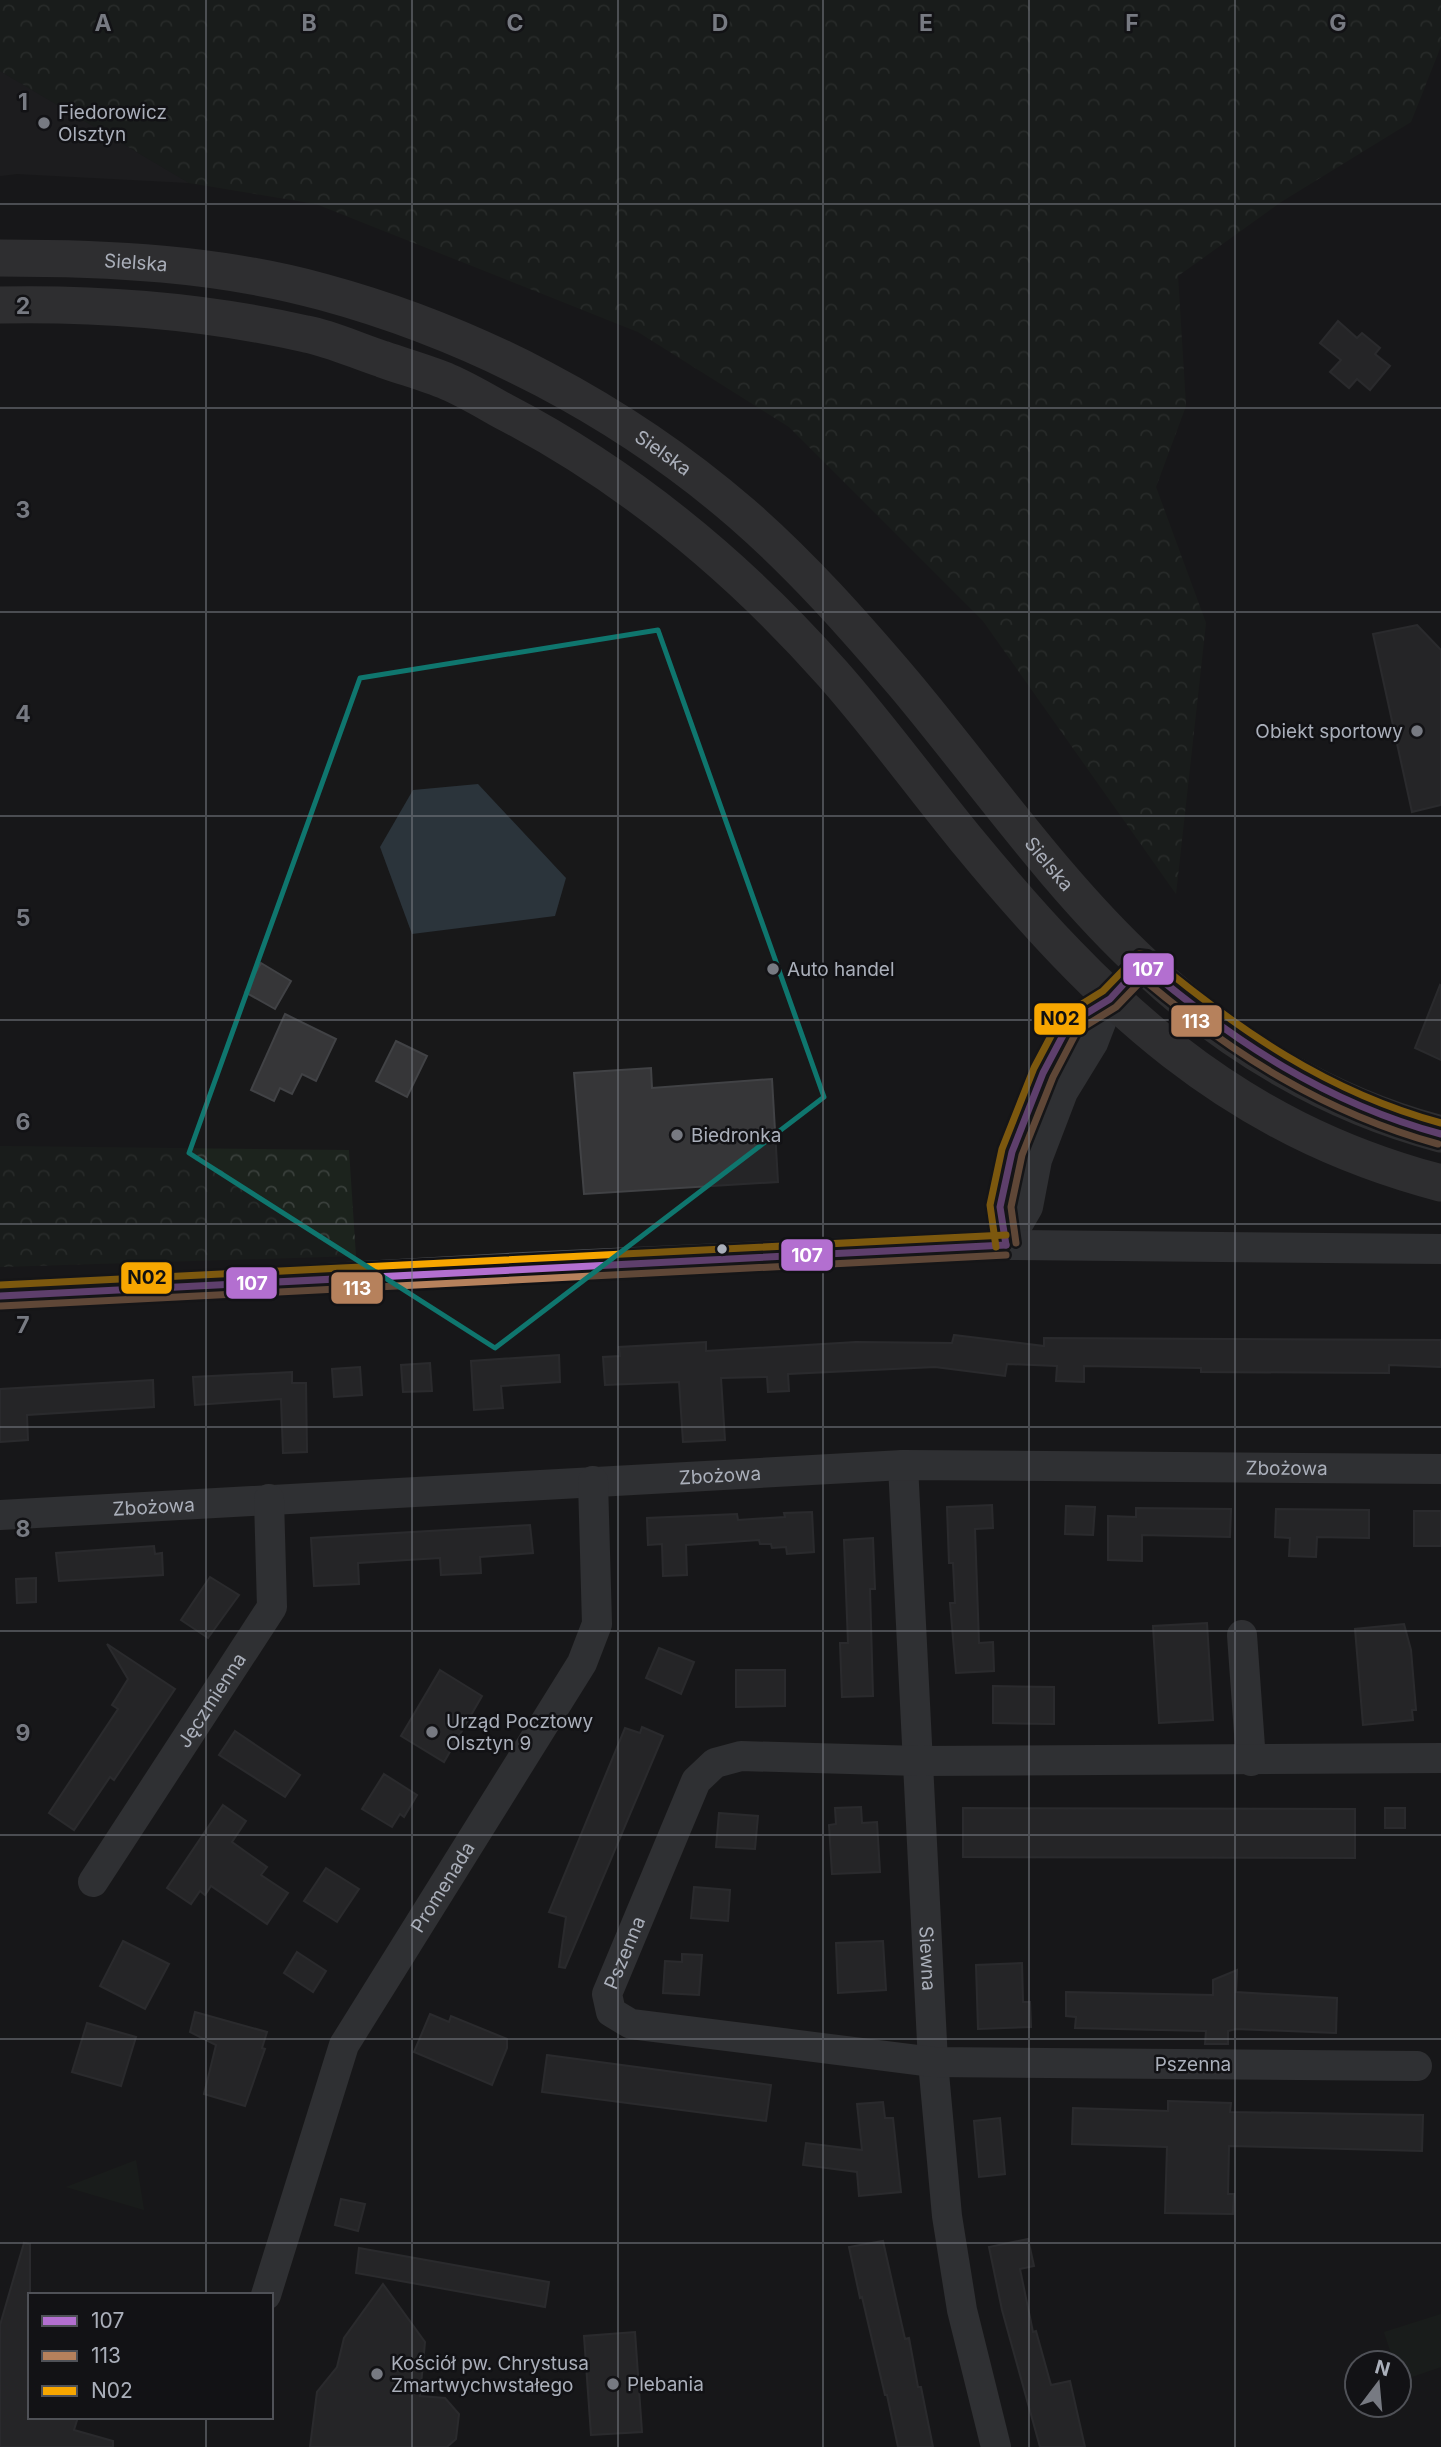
<svg xmlns="http://www.w3.org/2000/svg" width="1441" height="2447" font-family="Inter,sans-serif">
<defs>
<pattern id="forest-crowns" width="20" height="18" patternUnits="userSpaceOnUse" patternTransform="scale(1.75)"><rect width="20" height="18" fill="#1c231d"/><path d="M2 6a3 3 0 1 1 6 0M12 15a3 3 0 1 1 6 0" fill="none" stroke="#3a403c"/></pattern>
</defs>
<rect width="100%" height="100%" fill="#181819"/>
<polygon fill="#222225" points="0,71 189,183 17,174 0,176"/>
<g fill="#1c231d">
<polygon points="136,2160 144,2210 66,2187"/>
<polygon points="1441,2314 1441,2367 1400,2381 1399,2363 1394,2363 1384,2332"/>
</g>
<g fill="url(#forest-crowns)">
<polygon points="0,0 1441,0 1441,46 1411,122 1281,202 1178,276 1186,406 1156,487 1206,623 1176,894 983,621 789,427 638,332 316,204 189,183 0,71"/>
<polygon points="0,1146 349,1150 356,1256 0,1267"/>
</g>
<polygon fill="#2b343b" points="478,784 566,878 555,916 412,934 380,847 413,790"/>
<g fill="#363638" stroke="#414245" stroke-width="2">
<polygon points="1338,321 1357,338 1362,333 1380,348 1375,354 1390,366 1370,390 1357,379 1349,388 1330,372 1341,360 1320,343"/>
<polygon points="1417,625 1441,650 1441,805 1412,812 1373,634"/>
<polygon points="261,963 291,981 275,1009 245,992"/>
<polygon points="1440,985 1441,986 1441,1060 1415,1048"/>
<polygon points="285,1014 336,1039 316,1081 302,1074 292,1094 280,1088 274,1101 251,1090"/>
<polygon points="396,1041 427,1056 407,1097 376,1081"/>
<polygon points="651,1068 652,1088 772,1079 778,1182 584,1194 574,1073"/>
<polygon points="954,1335 1044,1346 1044,1338 1441,1340 1441,1367 1389,1365 1389,1373 1201,1372 1201,1368 1084,1366 1084,1382 1056,1381 1057,1366 1007,1364 1005,1376 935,1367 788,1374 789,1391 768,1392 767,1377 721,1378 725,1440 683,1442 679,1382 605,1385 603,1357 620,1356 619,1347 706,1342 706,1351 856,1342 952,1343"/>
<polygon points="559,1355 560,1382 501,1386 503,1408 474,1410 471,1361"/>
<polygon points="430,1363 432,1391 403,1392 401,1365"/>
<polygon points="360,1367 362,1395 334,1397 332,1369"/>
<polygon points="292,1372 292,1383 306,1383 307,1452 283,1453 281,1399 195,1405 193,1377"/>
<polygon points="153,1380 154,1407 27,1415 28,1440 0,1442 0,1389"/>
<polygon points="992,1505 993,1528 975,1529 979,1643 993,1642 994,1671 956,1673 950,1603 955,1603 953,1563 949,1563 947,1507"/>
<polygon points="1066,1506 1095,1507 1093,1535 1065,1534"/>
<polygon points="1136,1508 1231,1509 1230,1537 1142,1535 1142,1561 1108,1560 1108,1516 1136,1517"/>
<polygon points="1276,1509 1369,1510 1369,1538 1317,1537 1316,1557 1289,1556 1290,1538 1275,1537"/>
<rect x="1414" y="1511" width="27" height="35"/>
<polygon points="812,1512 814,1552 787,1554 786,1547 772,1548 771,1544 760,1544 759,1540 686,1545 687,1575 663,1576 662,1544 648,1545 647,1518 737,1514 738,1520 785,1517 784,1513"/>
<polygon points="530,1525 533,1553 480,1557 481,1573 441,1575 440,1558 358,1563 359,1584 314,1586 311,1538"/>
<polygon points="873,1538 875,1589 870,1589 873,1696 842,1697 840,1643 848,1643 844,1540"/>
<polygon points="154,1546 155,1554 162,1553 163,1575 59,1581 56,1553"/>
<polygon points="210,1577 239,1595 208,1638 181,1620"/>
<polygon points="36,1578 36,1602 17,1603 16,1579"/>
<polygon points="1207,1623 1213,1720 1159,1723 1153,1626"/>
<polygon points="1404,1624 1411,1650 1416,1710 1412,1710 1413,1720 1363,1725 1355,1629"/>
<polygon points="107,1644 175,1689 114,1780 110,1777 74,1830 49,1813 118,1709 112,1705 128,1679"/>
<polygon points="659,1648 694,1662 681,1694 646,1678"/>
<polygon points="440,1670 482,1696 444,1762 401,1736"/>
<polygon points="736,1670 785,1670 785,1706 736,1707"/>
<polygon points="993,1686 1054,1687 1054,1724 993,1723"/>
<polygon points="642,1727 663,1736 565,1968 559,1967 566,1917 549,1912 625,1728 640,1733"/>
<polygon points="235,1731 300,1775 285,1797 219,1755"/>
<polygon points="384,1774 417,1795 404,1817 400,1814 392,1827 362,1809"/>
<polygon points="223,1805 246,1821 232,1842 267,1867 261,1875 288,1893 267,1924 211,1886 205,1895 200,1891 191,1904 167,1888"/>
<polygon points="861,1807 862,1823 877,1822 880,1872 832,1874 829,1825 836,1824 835,1808"/>
<polygon points="963,1808 1355,1809 1355,1858 963,1857"/>
<rect x="1385" y="1808" width="20" height="20"/>
<polygon points="719,1813 758,1816 755,1849 716,1847"/>
<polygon points="326,1868 359,1889 337,1922 304,1901"/>
<polygon points="694,1887 730,1890 728,1921 691,1918"/>
<polygon points="123,1941 169,1964 145,2009 100,1986"/>
<polygon points="883,1941 886,1990 838,1993 836,1943"/>
<polygon points="297,1952 326,1971 313,1992 284,1973"/>
<polygon points="682,1954 702,1955 699,1995 663,1993 665,1961 682,1962"/>
<polygon points="1022,1963 1023,2002 1030,2002 1031,2027 978,2029 976,1965"/>
<polygon points="1237,1970 1236,1992 1337,1998 1336,2033 1236,2029 1228,2031 1228,2044 1205,2044 1206,2031 1075,2028 1076,2017 1066,2016 1066,1992 1213,1995 1213,1980"/>
<polygon points="195,2012 267,2032 262,2048 265,2049 245,2106 204,2094 216,2045 190,2032"/>
<polygon points="430,2014 449,2022 451,2016 507,2039 507,2048 492,2085 414,2052"/>
<polygon points="87,2023 136,2037 121,2086 72,2072"/>
<polygon points="547,2055 771,2085 766,2121 542,2092"/>
<polygon points="1168,2101 1231,2103 1230,2112 1423,2115 1422,2151 1229,2146 1228,2194 1234,2194 1233,2214 1165,2213 1167,2147 1072,2144 1073,2108 1168,2111"/>
<polygon points="883,2102 885,2118 893,2118 901,2192 859,2196 857,2172 803,2165 806,2143 862,2150 857,2104"/>
<polygon points="1000,2118 1005,2174 979,2177 974,2121"/>
<polygon points="341,2199 365,2204 358,2231 335,2225"/>
<polygon points="1028,2239 1034,2266 1020,2269 1033,2332 1036,2331 1051,2385 1070,2381 1085,2447 1040,2447 1002,2310 989,2247"/>
<polygon points="883,2241 905,2339 909,2338 918,2387 921,2387 933,2447 898,2447 887,2395 885,2395 862,2297 860,2298 849,2247"/>
<polygon points="24,2243 30,2244 30,2417 78,2417 74,2430 113,2441 113,2447 0,2447 0,2325"/>
<polygon points="359,2248 549,2282 545,2307 356,2273"/>
<polygon points="383,2284 425,2342 420,2396 445,2398 459,2414 456,2439 447,2447 310,2447 317,2392 337,2367 344,2338"/>
<polygon points="635,2332 642,2432 591,2435 584,2336"/>
</g>
<g fill="none" stroke-linecap="round" stroke-linejoin="round">
<g stroke="#4c4e52" stroke-width="30">
<polyline points="1006,1245 1000,1207 1012,1152 1043,1073 1069,1024 1110,999 1142,964"/>
<polyline points="1006,1245 1028,1207 1037,1160 1063,1092 1093,1043 1110,999"/>
<polyline points="0,1296 524,1267 1006,1245 1441,1249"/>
<path id="s1" d="M903,1465l30,597 14,154 15,94 34,137"/>
<path id="s2" d="M0,1515l903,-50 538,4"/>
<polyline points="1242,1635 1251,1761"/>
<path id="s3" d="M93,1882l179,-275 -3,-108"/>
<path id="s4" d="M1417,2066l-484,-4 -302,-38 -20,-12 -4,-18 89,-213 19,-18 26,-7 178,5 522,-3"/>
<path id="s5" d="M266,2295l78,-250 238,-382 15,-39 -4,-143"/>
</g>
<g stroke="#4a4a4d" stroke-width="37">
<path id="s6" d="M0,258c108,0 218,5 323,34 151,41 299,118 418,221 60,52 113,112 164,172 77,92 152,200 240,281 84,79 185,139 296,168"/>
<path d="M0,305c104,-2 205,6 306,29 26,5 51,17 76,25 22,8 45,14 66,23 19,8 37,19 55,29 125,65 236,157 329,262 47,53 88,110 133,165 136,165 263,289 476,345"/>
</g>
<defs>
<g id="bus-1">
<path d="M1006,1245l-6,-38 12,-55 31,-79 26,-49 41,-25 32,-35c91,77 184,139 299,170"/>
<polyline points="0,1296 1006,1245"/>
</g>
<g id="bus-2">
<path d="M1016,1243l-5,-36 11,-52 31,-78 24,-46 39,-24 27,-28c89,75 182,134 295,165"/>
<polyline points="1,1306 1006,1255"/>
</g>
<g id="bus-3">
<path d="M996,1247l-6,-42 12,-56 32,-81 27,-51 42,-26 36,-37 9,1c90,75 179,137 293,168"/>
<polyline points="0,1285 1006,1235"/>
</g>
</defs>
<use href="#bus-1" stroke="#121215" stroke-width="12"/>
<use href="#bus-2" stroke="#121215" stroke-width="12"/>
<use href="#bus-3" stroke="#121215" stroke-width="12"/>
<use href="#bus-1" stroke="#b36fd0" stroke-width="7"/>
<use href="#bus-2" stroke="#b6815c" stroke-width="7"/>
<use href="#bus-3" stroke="#f7a600" stroke-width="7"/>
</g>
<path d="M0 0H1441V2447H0ZM658,630l166,467 -329,251 -306,-195 171,-475z" fill="#181819" fill-opacity=".55" fill-rule="evenodd"/>
<path fill="none" stroke="#0f766e" stroke-width="5" stroke-linejoin="round" d="M658,630l166,467 -329,251 -306,-195 171,-475z"/>
<path fill="none" stroke="#777a82" stroke-width="2" stroke-opacity="0.55" d="M206,0v2295M412,0v2447M618,0v2447M823,0v2447M1029,0v2447M1235,0v2447M0,204h1441M0,408h1441M0,612h1441M0,816h1441M0,1020h1441M0,1224h1441M0,1427h1441M0,1631h1441M0,1835h1441M0,2039h1441M0,2243h1441M206,2417v30"/>
<g fill="#777a82" stroke="#121215" stroke-width="2.5">
<circle cx="44" cy="123" r="7"/>
<circle cx="1417" cy="731" r="7"/>
<circle cx="773" cy="969" r="7"/>
<circle cx="677" cy="1135" r="7"/>
<circle cx="432" cy="1732" r="7"/>
<circle cx="377" cy="2374" r="7"/>
<circle cx="613" cy="2384" r="7"/>
</g>
<circle fill="#aaafba" stroke="#121215" stroke-width="2.5" cx="722" cy="1249" r="6"/>
<g text-anchor="middle" stroke-width="5" stroke-linejoin="round" paint-order="stroke">
<g font-size="19" fill="#aaafba" stroke="#121215" text-anchor="start">
<text x="58" y="119">Fiedorowicz<tspan x="58" dy="22">Olsztyn</tspan></text>
<text x="1403" y="738" text-anchor="end">Obiekt sportowy</text>
<text x="787" y="976">Auto handel</text>
<text x="691" y="1142">Biedronka</text>
<text x="446" y="1728">Urząd Pocztowy<tspan x="446" dy="22">Olsztyn 9</tspan></text>
<text x="391" y="2370">Kościół pw. Chrystusa<tspan x="391" dy="22">Zmartwychwstałego</tspan></text>
<text x="627" y="2391">Plebania</text>
</g>
<g font-size="19" fill="#aaafba" stroke="#121215">
<text dy="7" stroke="none"><textPath href="#s6" startOffset="136">Sielska</textPath></text>
<text dy="7" stroke="none"><textPath href="#s6" startOffset="704">Sielska</textPath></text>
<text dy="7" stroke="none"><textPath href="#s6" startOffset="1270">Sielska</textPath></text>
<text dy="7" stroke="none"><textPath href="#s2" startOffset="1288">Zbożowa</textPath></text>
<text dy="7" stroke="none"><textPath href="#s2" startOffset="721">Zbożowa</textPath></text>
<text dy="7" stroke="none"><textPath href="#s2" startOffset="154">Zbożowa</textPath></text>
<text dy="7" stroke="none"><textPath href="#s3" startOffset="217">Jęczmienna</textPath></text>
<text dy="7" stroke="none"><textPath href="#s5" startOffset="448">Promenada</textPath></text>
<text dy="7" stroke="none"><textPath href="#s4" startOffset="875">Pszenna</textPath></text>
<text dy="7" stroke="none"><textPath href="#s1" startOffset="494">Siewna</textPath></text>
<text x="1193" y="2071">Pszenna</text>
</g>
</g>
<g font-size="23" text-anchor="middle" font-weight="bold" fill="#777a82" stroke="#121215" stroke-width="5" stroke-linejoin="round" paint-order="stroke">
<text x="103" y="31">A</text>
<text x="309" y="31">B</text>
<text x="515" y="31">C</text>
<text x="720" y="31">D</text>
<text x="926" y="31">E</text>
<text x="1132" y="31">F</text>
<text x="1338" y="31">G</text>
<text x="23" y="110">1</text>
<text x="23" y="314">2</text>
<text x="23" y="518">3</text>
<text x="23" y="722">4</text>
<text x="23" y="926">5</text>
<text x="23" y="1130">6</text>
<text x="23" y="1333">7</text>
<text x="23" y="1537">8</text>
<text x="23" y="1741">9</text>
</g>
<g stroke="#121215" stroke-width="2.5">
<rect x="1122" y="952" width="53" height="34" rx="7" fill="#b36fd0"/>
<rect x="1033" y="1002" width="54" height="34" rx="7" fill="#f7a600"/>
<rect x="1170" y="1004" width="53" height="34" rx="7" fill="#b6815c"/>
<rect x="780" y="1238" width="54" height="34" rx="7" fill="#b36fd0"/>
<rect x="120" y="1261" width="53" height="34" rx="7" fill="#f7a600"/>
<rect x="225" y="1266" width="53" height="34" rx="7" fill="#b36fd0"/>
<rect x="330" y="1271" width="54" height="34" rx="7" fill="#b6815c"/>
</g>
<g font-size="19" text-anchor="middle" font-weight="bold" fill="#fff">
<text x="1148" y="976">107</text>
<text x="1196" y="1028">113</text>
<text x="807" y="1262">107</text>
<text x="252" y="1290">107</text>
<text x="357" y="1295">113</text>
</g>
<g font-size="19" text-anchor="middle" font-weight="bold" fill="#111">
<text x="1060" y="1025">N02</text>
<text x="147" y="1284">N02</text>
</g>
<rect x="28" y="2293" width="245" height="126" fill="#121215" stroke="#4f5157" stroke-width="2"/>
<rect x="42" y="2316" width="35" height="10" fill="#b36fd0" stroke="#4f5157" stroke-width="2"/>
<text x="91" y="2328" font-size="21" fill="#aaafba">107</text>
<rect x="42" y="2351" width="35" height="10" fill="#b6815c" stroke="#4f5157" stroke-width="2"/>
<text x="91" y="2363" font-size="21" fill="#aaafba">113</text>
<rect x="42" y="2386" width="35" height="10" fill="#f7a600" stroke="#4f5157" stroke-width="2"/>
<text x="91" y="2398" font-size="21" fill="#aaafba">N02</text>
<g transform="translate(1378 2384) rotate(16)"><circle r="33" fill="#121215" stroke="#4f5157" stroke-width="2"/>
<path d="M0-5L12 26L0 18L-12 26Z" fill="#777a82"/>
<text y="-10" font-size="19" font-weight="bold" text-anchor="middle" fill="#aaafba">N</text>
</g>
</svg>
